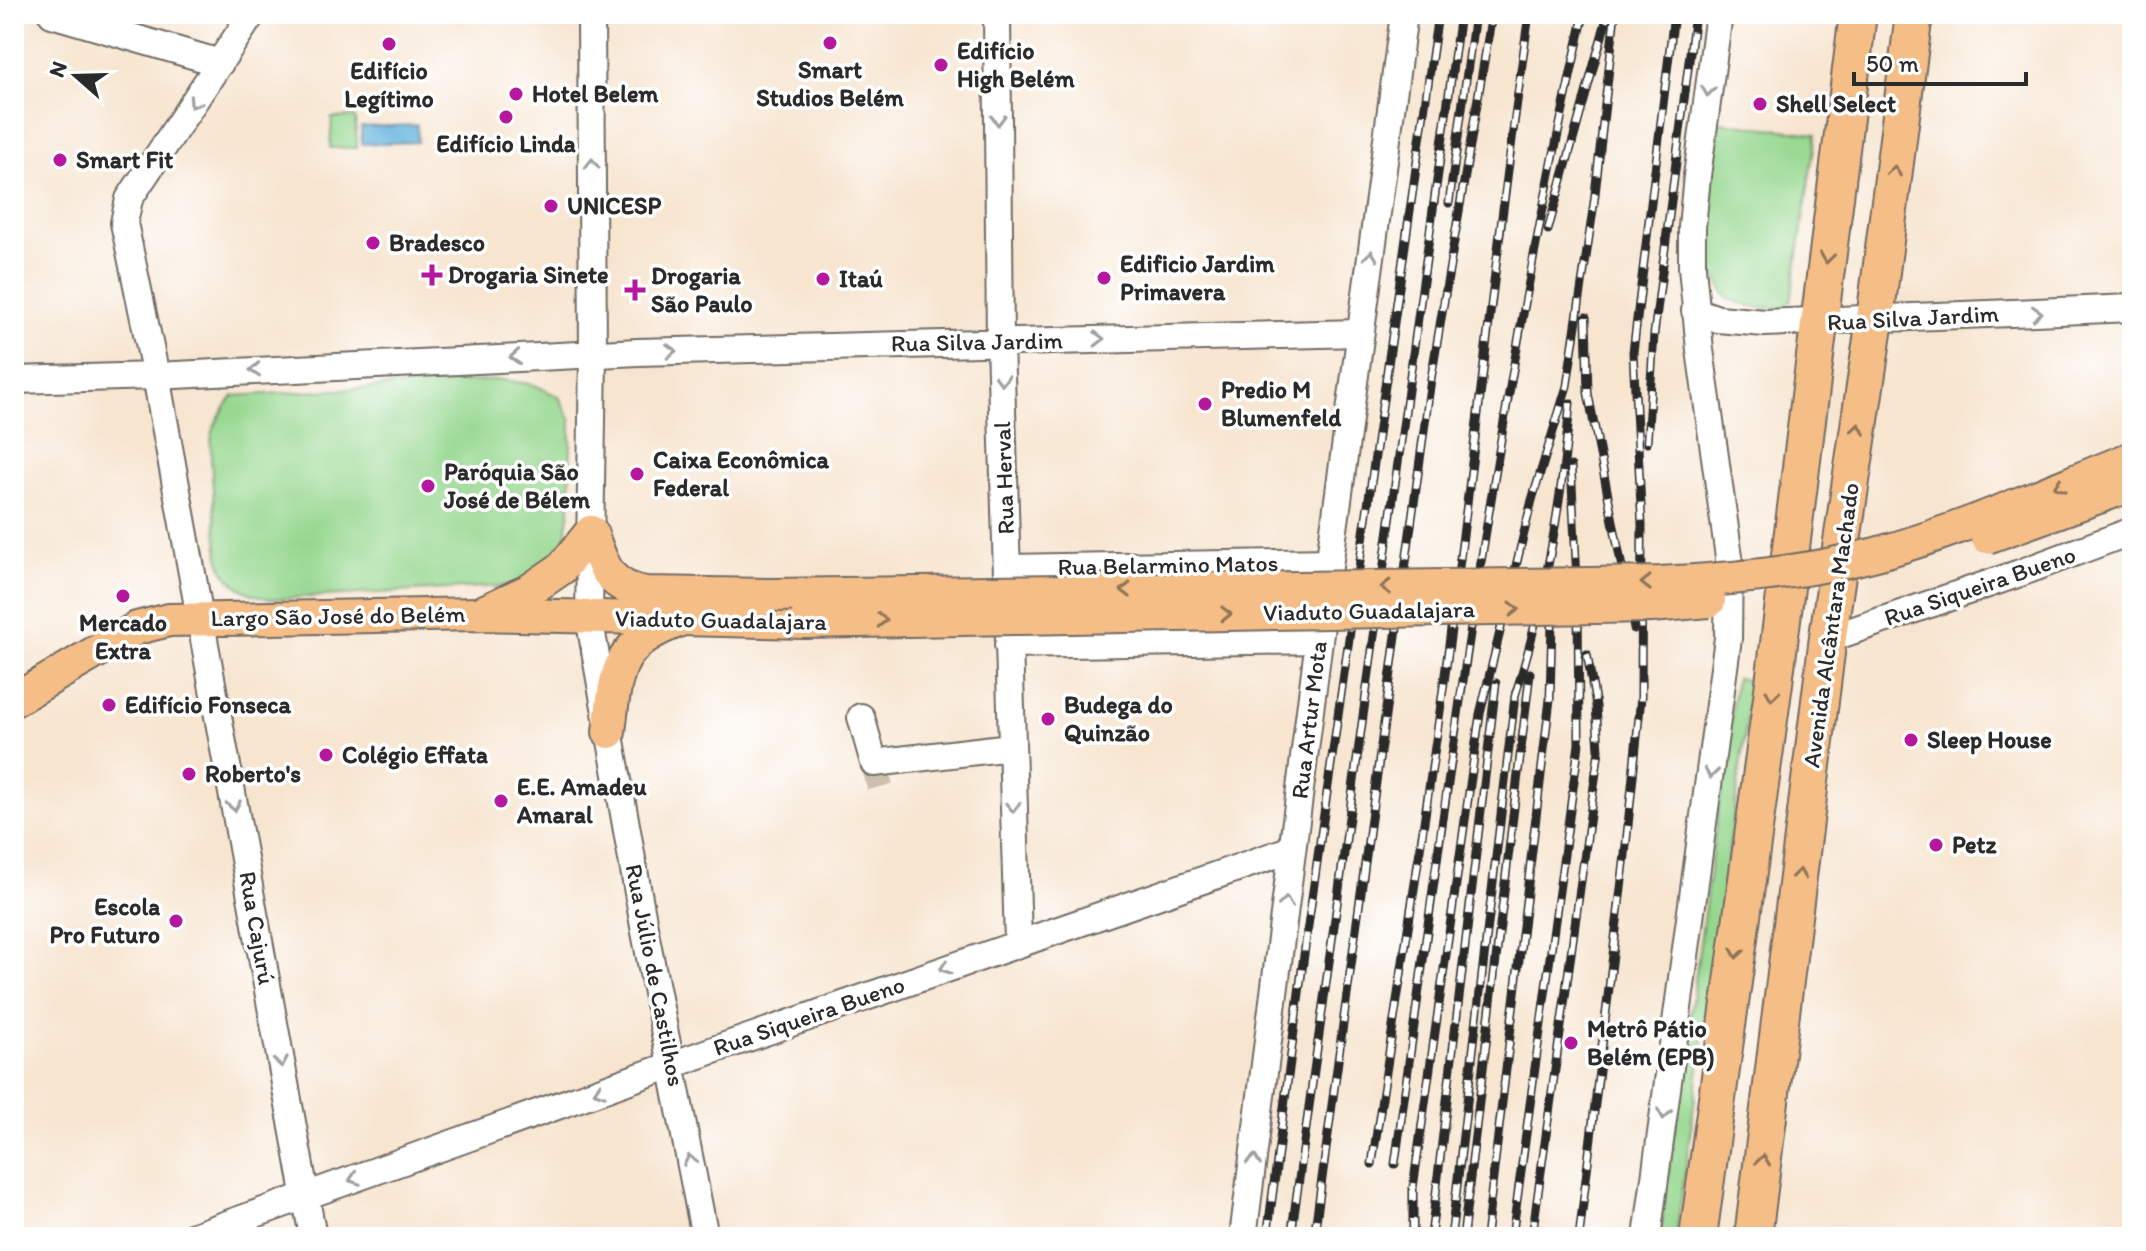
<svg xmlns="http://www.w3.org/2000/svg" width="2146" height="1251" font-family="Itim,sans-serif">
<rect width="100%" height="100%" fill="#fff"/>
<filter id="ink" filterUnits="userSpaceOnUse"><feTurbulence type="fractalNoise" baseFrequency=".0125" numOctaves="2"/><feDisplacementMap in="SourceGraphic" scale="16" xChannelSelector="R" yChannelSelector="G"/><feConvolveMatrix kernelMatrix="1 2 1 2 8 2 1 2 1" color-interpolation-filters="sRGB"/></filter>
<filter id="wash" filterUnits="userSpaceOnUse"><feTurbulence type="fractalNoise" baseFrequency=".006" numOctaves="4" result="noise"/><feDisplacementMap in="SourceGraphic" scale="32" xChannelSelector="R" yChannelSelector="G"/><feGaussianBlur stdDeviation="1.8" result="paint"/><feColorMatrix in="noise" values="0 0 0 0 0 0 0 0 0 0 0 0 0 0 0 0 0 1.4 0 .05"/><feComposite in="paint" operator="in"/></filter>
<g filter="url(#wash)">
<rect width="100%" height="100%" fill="#f7e5d0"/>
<g fill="#95d78e" stroke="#60815c" stroke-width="2">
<polygon points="355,117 357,148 330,148 332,118"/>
<polygon points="1719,122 1816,134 1791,301 1781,308 1752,307 1728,299 1705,260"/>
<path d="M503,380l32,5 24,12 12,23 -1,90 -5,31 -15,23 -31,21 -249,14c-20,-4 -40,-13 -49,-34 -4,-8 -11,-112 -10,-124 1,-16 13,-32 22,-45z"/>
<polygon points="1736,678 1752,681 1676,1237 1660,1237"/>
</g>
<polygon fill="#61b1db" stroke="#466e83" stroke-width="2" points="417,125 418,142 362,144 361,127"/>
</g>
<g filter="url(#ink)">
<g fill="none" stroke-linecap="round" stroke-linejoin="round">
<polyline stroke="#cec0af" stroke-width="26" stroke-dasharray="26 13" stroke-linecap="butt" points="874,763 880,787"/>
<defs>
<g id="minor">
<polyline points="52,14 220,63"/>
<polyline points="252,14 129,199 124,223 156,376 313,1237"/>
<polyline points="591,14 593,354 589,617 645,932 705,1237"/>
<polyline points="997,14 1000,342 1018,942"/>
<polyline points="1695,311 1718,319 1765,323 2132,308"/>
<polyline points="14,380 156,376 638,352 1360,333"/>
<polyline points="1007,568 1329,562"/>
<polyline points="1828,639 2020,573 2132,531"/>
<polyline points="1008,645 1319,640"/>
<polyline points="861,717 874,763 1011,747"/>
<polyline points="191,1237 722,1047 1292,849"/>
<polyline points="1243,1237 1319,640 1404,14"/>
<polyline points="1647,1237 1728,638 1729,557 1700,350 1692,267 1692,227 1697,176 1719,14"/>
</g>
<g id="major">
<path d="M591,532c12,33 16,55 55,61l125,2"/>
<polyline points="485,611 530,590 562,568 591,532"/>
<polyline points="14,700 137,628 169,620 478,614 804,622"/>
<path d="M609,732c7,-58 6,-88 67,-110"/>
</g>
<g id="highway">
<polyline points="1698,1237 1774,683 1858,14"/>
<polyline points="1753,1237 1829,629 1875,319 1914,14"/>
</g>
</defs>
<use href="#minor" stroke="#726c65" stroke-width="30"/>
<use href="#major" stroke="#726c65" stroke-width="36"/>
<use href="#highway" stroke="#726c65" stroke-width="40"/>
<use href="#minor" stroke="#fff" stroke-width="26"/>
<use href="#major" stroke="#f6be87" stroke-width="32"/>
<use href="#highway" stroke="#f6be87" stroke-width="36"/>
<defs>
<g id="rail">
<polyline points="1449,203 1475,14"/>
<polyline points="1548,230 1607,18"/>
<polyline points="1586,317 1588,393 1634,629"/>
<polyline points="1647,443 1654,334 1695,14"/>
<path d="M1372,1164c23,-153 48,-307 69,-460 32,-230 55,-461 88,-690"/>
<path d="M1395,1164c53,-385 103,-771 189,-1150"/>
<polyline points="1431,1236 1496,683"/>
<polyline points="1267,1237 1305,947 1438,14"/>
<polyline points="1291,1237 1460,14"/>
<polyline points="1314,1237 1431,379 1492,14"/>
<polyline points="1413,1237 1413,1188 1480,714 1532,500 1567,386 1594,203 1615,14"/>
<path d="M1451,1237l64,-541c30,-95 47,-194 55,-293"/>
<polyline points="1463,1237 1530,673"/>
<polyline points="1486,1237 1550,699 1553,584"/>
<polyline points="1512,1237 1579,744 1578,598 1571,466"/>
<polyline points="1532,1237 1599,750 1596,706 1587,654"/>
<polyline points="1579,1237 1625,855 1641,697 1642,525 1633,352 1674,14"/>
</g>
</defs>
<use href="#rail" stroke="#2b2b2b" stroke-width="9"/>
<use href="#rail" stroke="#fff" stroke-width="6" stroke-dasharray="18" stroke-linecap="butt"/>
<defs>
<g id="major-bridge">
<polyline points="1987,537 2132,485"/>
<path d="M771,595l889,-12c73,-4 145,-10 216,-29 87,-24 172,-63 256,-96"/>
<polyline points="804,622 1651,606 1709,601"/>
</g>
</defs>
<use href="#major-bridge" stroke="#726c65" stroke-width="36" stroke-linecap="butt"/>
<use href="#major-bridge" stroke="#f6be87" stroke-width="32"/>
</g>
<defs><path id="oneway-chevron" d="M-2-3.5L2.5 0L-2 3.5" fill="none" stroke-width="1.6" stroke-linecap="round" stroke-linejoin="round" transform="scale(2)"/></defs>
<g stroke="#a0a0a0">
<use href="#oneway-chevron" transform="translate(1708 91) rotate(98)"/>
<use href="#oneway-chevron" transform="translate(194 103) rotate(124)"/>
<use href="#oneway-chevron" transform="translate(998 120) rotate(89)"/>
<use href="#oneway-chevron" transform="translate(592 164) rotate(-90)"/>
<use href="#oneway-chevron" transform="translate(1371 256) rotate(-82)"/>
<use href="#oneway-chevron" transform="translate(2037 313) rotate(-3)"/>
<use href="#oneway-chevron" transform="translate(1099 339) rotate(-1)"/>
<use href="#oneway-chevron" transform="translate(671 351) rotate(-2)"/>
<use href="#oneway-chevron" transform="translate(515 357) rotate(177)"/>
<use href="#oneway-chevron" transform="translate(255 370) rotate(177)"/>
<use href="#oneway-chevron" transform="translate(1002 380) rotate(88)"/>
<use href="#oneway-chevron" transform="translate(1711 773) rotate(98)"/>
<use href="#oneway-chevron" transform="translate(234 806) rotate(80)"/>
<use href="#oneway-chevron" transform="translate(1013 807) rotate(88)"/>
<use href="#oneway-chevron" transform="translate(1286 902) rotate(-83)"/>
<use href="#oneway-chevron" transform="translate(945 968) rotate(161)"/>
<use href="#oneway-chevron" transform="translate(281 1062) rotate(80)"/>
<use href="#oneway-chevron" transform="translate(599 1091) rotate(160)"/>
<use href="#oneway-chevron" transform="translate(1664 1114) rotate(98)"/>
<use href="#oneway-chevron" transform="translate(690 1160) rotate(-101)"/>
<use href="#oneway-chevron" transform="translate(1254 1160) rotate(-82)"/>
<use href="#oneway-chevron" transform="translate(354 1179) rotate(161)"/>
</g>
<g stroke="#907459">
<use href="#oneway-chevron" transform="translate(1894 171) rotate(-83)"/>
<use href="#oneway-chevron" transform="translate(1827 258) rotate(97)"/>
<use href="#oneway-chevron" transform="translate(1858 429) rotate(-81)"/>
<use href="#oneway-chevron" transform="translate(2059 486) rotate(159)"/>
<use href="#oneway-chevron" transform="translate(1646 583) rotate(179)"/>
<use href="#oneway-chevron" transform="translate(1386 587) rotate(179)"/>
<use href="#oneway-chevron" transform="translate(1126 590) rotate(179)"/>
<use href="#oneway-chevron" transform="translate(1514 609) rotate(-1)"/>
<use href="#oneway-chevron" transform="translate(1226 614) rotate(-1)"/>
<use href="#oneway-chevron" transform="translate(882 620) rotate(-1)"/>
<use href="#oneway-chevron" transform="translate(1772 695) rotate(98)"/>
<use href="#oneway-chevron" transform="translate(1799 874) rotate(-83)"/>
<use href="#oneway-chevron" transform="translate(1737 953) rotate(98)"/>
<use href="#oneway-chevron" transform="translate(1763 1160) rotate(-83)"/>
</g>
</g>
<g fill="#b5179e" stroke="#fff" stroke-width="3">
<circle cx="830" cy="43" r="8"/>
<circle cx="389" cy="44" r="8"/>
<circle cx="941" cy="65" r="8"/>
<circle cx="516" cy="94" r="8"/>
<circle cx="1760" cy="104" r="8"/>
<circle cx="506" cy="117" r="8"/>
<circle cx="60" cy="160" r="8"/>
<circle cx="551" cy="206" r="8"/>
<circle cx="373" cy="243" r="8"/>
<path d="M428 263h8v8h8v8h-8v8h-8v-8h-8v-8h8z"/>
<circle cx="1104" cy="278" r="8"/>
<circle cx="823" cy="279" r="8"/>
<path d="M631 278h8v8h8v8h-8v8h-8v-8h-8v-8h8z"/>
<circle cx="1205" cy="404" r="8"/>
<circle cx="637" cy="474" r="8"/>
<circle cx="428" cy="486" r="8"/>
<circle cx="123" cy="596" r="8"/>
<circle cx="109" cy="705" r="8"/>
<circle cx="1048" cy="719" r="8"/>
<circle cx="1911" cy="740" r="8"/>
<circle cx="326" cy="755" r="8"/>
<circle cx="189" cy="774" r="8"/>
<circle cx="501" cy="801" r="8"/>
<circle cx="1936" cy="845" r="8"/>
<circle cx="176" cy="921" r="8"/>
<circle cx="1571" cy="1043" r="8"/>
</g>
<g text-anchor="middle" stroke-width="7" stroke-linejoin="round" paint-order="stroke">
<g font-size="24" font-weight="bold" fill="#2b2b2b" stroke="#fff" text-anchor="start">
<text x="957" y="59">Edifício<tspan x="957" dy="28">High Belém</tspan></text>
<text x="830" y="78" text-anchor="middle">Smart<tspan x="830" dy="28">Studios Belém</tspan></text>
<text x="389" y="79" text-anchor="middle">Edifício<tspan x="389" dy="28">Legítimo</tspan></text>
<text x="532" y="102">Hotel Belem</text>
<text x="1776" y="112">Shell Select</text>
<text x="506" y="152" text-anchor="middle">Edifício Linda</text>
<text x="76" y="168">Smart Fit</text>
<text x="567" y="214">UNICESP</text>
<text x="389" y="251">Bradesco</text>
<text x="1120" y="272">Edificio Jardim<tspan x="1120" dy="28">Primavera</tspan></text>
<text x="448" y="283">Drogaria Sinete</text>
<text x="651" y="284">Drogaria<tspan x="651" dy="28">São Paulo</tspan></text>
<text x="839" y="287">Itaú</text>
<text x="1221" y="398">Predio M<tspan x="1221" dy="28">Blumenfeld</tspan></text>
<text x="653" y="468">Caixa Econômica<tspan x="653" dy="28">Federal</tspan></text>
<text x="444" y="480">Paróquia São<tspan x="444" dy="28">José de Bélem</tspan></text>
<text x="123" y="631" text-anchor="middle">Mercado<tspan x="123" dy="28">Extra</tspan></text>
<text x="125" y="713">Edifício Fonseca</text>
<text x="1064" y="713">Budega do<tspan x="1064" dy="28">Quinzão</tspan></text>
<text x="1927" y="748">Sleep House</text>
<text x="342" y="763">Colégio Effata</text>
<text x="205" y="782">Roberto's</text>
<text x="517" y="795">E.E. Amadeu<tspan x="517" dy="28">Amaral</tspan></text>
<text x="1952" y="853">Petz</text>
<text x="160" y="915" text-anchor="end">Escola<tspan x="160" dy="28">Pro Futuro</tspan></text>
<text x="1587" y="1037">Metrô Pátio<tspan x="1587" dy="28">Belém (EPB)</tspan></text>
</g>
<g font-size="24" fill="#2b2b2b" stroke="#fff">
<text transform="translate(1913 318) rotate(-3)" y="8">Rua Silva Jardim</text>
<text transform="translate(977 342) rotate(-1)" y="8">Rua Silva Jardim</text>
<text transform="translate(1004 478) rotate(-92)" y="8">Rua Herval</text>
<text transform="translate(1168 565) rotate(-1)" y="8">Rua Belarmino Matos</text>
<text transform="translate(1980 586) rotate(-19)" y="8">Rua Siqueira Bueno</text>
<text transform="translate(1369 611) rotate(-1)" y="8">Viaduto Guadalajara</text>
<text transform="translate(338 616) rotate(-1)" y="8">Largo São José do Belém</text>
<text transform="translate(721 620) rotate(1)" y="8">Viaduto Guadalajara</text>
<text transform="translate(1831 625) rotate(-82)" y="8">Avenida Alcântara Machado</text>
<text transform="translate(1309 720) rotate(-83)" y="8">Rua Artur Mota</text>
<text transform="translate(257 928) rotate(80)" y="8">Rua Cajurú</text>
<text transform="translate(655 975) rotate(79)" y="8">Rua Júlio de Castilhos</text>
<text transform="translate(809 1016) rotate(-19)" y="8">Rua Siqueira Bueno</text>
</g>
</g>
<rect width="2146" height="1251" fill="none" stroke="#fff" stroke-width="48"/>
<g transform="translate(76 76) rotate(290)" stroke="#ffffff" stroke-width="6" paint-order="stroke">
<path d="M0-6L14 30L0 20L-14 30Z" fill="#2b2b2b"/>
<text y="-12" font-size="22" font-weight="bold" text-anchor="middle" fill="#2b2b2b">N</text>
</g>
<path d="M1854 72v12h172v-12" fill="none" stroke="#2b2b2b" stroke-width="4"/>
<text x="1866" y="72" font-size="24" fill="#2b2b2b" stroke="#ffffff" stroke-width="6" paint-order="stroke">50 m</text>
</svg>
